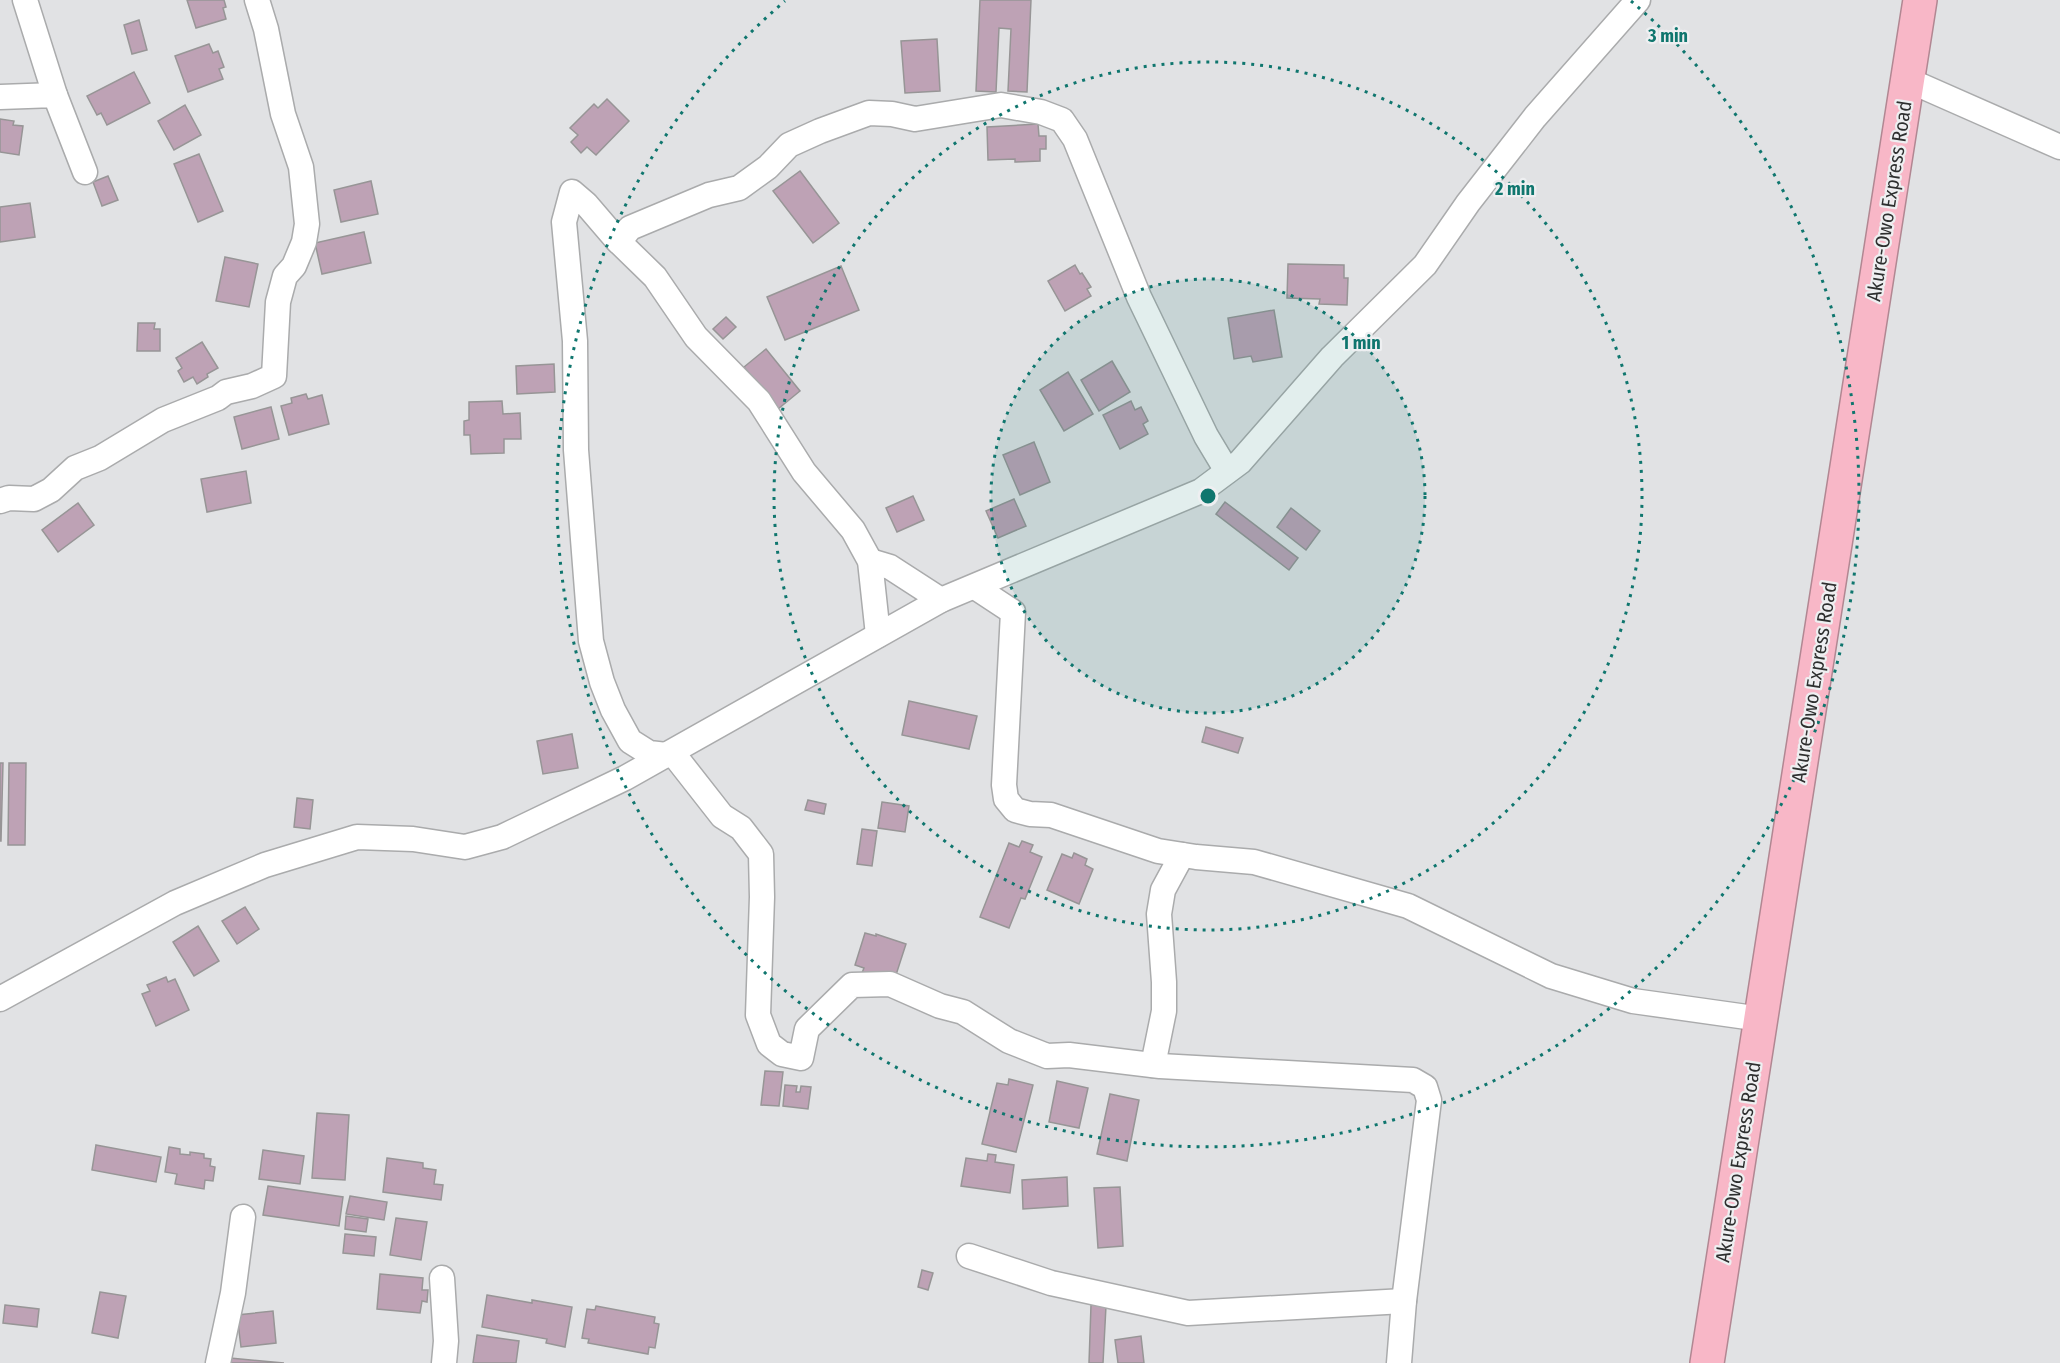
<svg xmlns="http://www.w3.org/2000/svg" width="2060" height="1363" font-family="'Fira Sans Condensed',sans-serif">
<rect width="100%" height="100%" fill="#e1e2e4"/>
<g fill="#bea2b5" stroke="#979596" stroke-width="1.5">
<polygon points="187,0 224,0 226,7 223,8 226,19 196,28"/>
<polygon points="980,0 1031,0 1027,92 1008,91 1011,29 999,28 996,92 976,91"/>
<polygon points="139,20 147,50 132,54 124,25"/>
<polygon points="937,39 940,91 905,93 901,41"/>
<polygon points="209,44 213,53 218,51 224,67 219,69 223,79 188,92 175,56"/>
<polygon points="134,72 150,103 107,125 101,113 97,115 87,96"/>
<polygon points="607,99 629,121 596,155 587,147 581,153 571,142 578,135 570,128 594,104 598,108"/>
<polygon points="185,105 201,135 174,150 158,121"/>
<polygon points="0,119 14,121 13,125 23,126 19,155 0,152"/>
<polygon points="1038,124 1039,136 1046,136 1046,149 1040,149 1040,161 1015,162 1015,159 988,160 987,127"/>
<polygon points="199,154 223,211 198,222 174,164"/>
<polygon points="800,171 839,223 813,243 773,191"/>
<polygon points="108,176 118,200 102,206 93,182"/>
<polygon points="371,181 378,214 341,222 334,190"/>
<polygon points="30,203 35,237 0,242 0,207"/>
<polygon points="364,232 371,263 322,274 315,243"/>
<polygon points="225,257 258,264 249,307 216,301"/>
<polygon points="1288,264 1344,265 1344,278 1348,278 1347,305 1319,304 1320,299 1287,298"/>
<polygon points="1075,265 1080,274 1082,273 1091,287 1087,289 1091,296 1065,311 1048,281"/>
<polygon points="841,266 859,310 785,340 767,297"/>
<polygon points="1274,310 1282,357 1253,362 1251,356 1234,359 1228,318"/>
<polygon points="726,317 736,327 723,339 713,329"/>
<polygon points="138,323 155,323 154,329 160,329 160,351 137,351"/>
<polygon points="202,342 218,368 207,374 208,377 197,384 193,377 184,382 178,371 182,368 176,358"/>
<polygon points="766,349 800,391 778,409 744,367"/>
<polygon points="1112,361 1130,392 1099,411 1081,380"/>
<polygon points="554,364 555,392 517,394 516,366"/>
<polygon points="1068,372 1093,414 1064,431 1040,390"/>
<polygon points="306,394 308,399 322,395 329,424 289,435 281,406 292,403 291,398"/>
<polygon points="502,401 503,414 520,413 521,439 504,439 504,453 471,454 470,435 464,435 464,421 469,420 469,402"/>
<polygon points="1131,401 1135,410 1141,407 1148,421 1143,424 1148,434 1120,449 1103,415"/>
<polygon points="271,407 279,439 242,449 234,417"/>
<polygon points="1034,442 1050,482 1020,495 1003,455"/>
<polygon points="246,471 251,503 207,512 201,479"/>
<polygon points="913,496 924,520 897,532 886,508"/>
<polygon points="1014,499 1026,526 998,538 986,511"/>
<polygon points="1225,502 1298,558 1289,570 1216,514"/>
<polygon points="78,503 94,525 58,552 42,530"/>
<polygon points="1291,508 1320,531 1306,550 1277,527"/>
<polygon points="909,701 977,716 969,749 902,735"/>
<polygon points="1206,727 1243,738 1238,753 1202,742"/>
<polygon points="572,734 578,768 543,774 537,741"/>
<polygon points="0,763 3,763 1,841 0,841"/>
<polygon points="9,763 26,763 25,845 8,845"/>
<polygon points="297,798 313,800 310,829 294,827"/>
<polygon points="808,800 826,804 824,814 805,810"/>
<polygon points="882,802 909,806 905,832 878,828"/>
<polygon points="862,829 877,831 872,866 857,864"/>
<polygon points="1022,841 1033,845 1030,852 1042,857 1025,899 1021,898 1009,928 980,917 1009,843 1019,847"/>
<polygon points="1074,853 1087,859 1085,865 1093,869 1079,904 1047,890 1062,854 1072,858"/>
<polygon points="245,907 259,929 237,944 222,921"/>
<polygon points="198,926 219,961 194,976 173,942"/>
<polygon points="865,933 876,936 876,934 906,944 895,978 862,973 864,968 855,965"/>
<polygon points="166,977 168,982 175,979 189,1010 156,1026 142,994 150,991 147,985"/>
<polygon points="765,1071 783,1072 779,1106 761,1105"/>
<polygon points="1009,1079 1033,1085 1016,1152 982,1144 997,1083 1008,1085"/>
<polygon points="1057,1081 1088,1088 1079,1128 1049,1122"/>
<polygon points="785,1085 797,1086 796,1092 800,1092 801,1086 811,1087 808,1109 783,1106"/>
<polygon points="1110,1094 1139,1100 1127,1161 1097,1154"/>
<polygon points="317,1113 349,1115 345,1180 312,1178"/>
<polygon points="96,1145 161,1157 156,1182 92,1170"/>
<polygon points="169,1147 180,1149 180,1154 190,1155 190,1152 204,1154 204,1158 211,1159 210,1166 215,1167 213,1181 205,1180 204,1189 175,1184 177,1174 165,1172"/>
<polygon points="263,1150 304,1156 300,1184 259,1179"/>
<polygon points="988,1154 996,1155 995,1162 1014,1165 1010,1193 961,1186 966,1158 987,1161"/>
<polygon points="387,1158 423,1163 423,1168 436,1170 434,1184 443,1185 441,1200 383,1192"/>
<polygon points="1067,1177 1068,1206 1023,1209 1022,1180"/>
<polygon points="268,1186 343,1197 339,1226 263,1215"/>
<polygon points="1120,1187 1123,1246 1098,1248 1094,1188"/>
<polygon points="350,1196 387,1202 384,1220 346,1214"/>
<polygon points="346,1216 368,1219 366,1232 345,1229"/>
<polygon points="396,1218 427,1222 421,1260 390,1255"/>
<polygon points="345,1234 376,1237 374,1256 343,1253"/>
<polygon points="922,1270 933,1273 928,1290 918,1287"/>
<polygon points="380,1274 423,1278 422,1290 428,1290 427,1302 422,1301 420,1313 377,1309"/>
<polygon points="100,1292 126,1296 118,1338 92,1333"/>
<polygon points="487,1295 532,1303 532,1300 572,1307 565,1347 546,1343 547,1339 482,1327"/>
<polygon points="5,1305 39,1309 37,1327 3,1323"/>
<polygon points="1091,1305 1106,1306 1103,1363 1089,1363"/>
<polygon points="596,1306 655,1317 654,1323 659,1324 655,1348 649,1347 648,1354 588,1343 589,1339 582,1338 587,1309 595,1310"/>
<polygon points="273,1311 276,1343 241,1347 237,1315"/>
<polygon points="477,1335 519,1341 516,1363 473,1363"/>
<polygon points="1141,1336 1144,1363 1118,1363 1115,1340"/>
<polygon points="230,1358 284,1363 230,1363"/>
</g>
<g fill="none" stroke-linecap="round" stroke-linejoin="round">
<defs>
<g id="minor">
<polyline points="25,0 55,95"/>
<polyline points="1908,80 2060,147"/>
<polyline points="0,97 55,95 85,172"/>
<polyline points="619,242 630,228 709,195 739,188 768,167 789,145 820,131 869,113 892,114 915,119 1001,105 1041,112 1062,120 1075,139 1139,297 1206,436 1227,471"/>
<polyline points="0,501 9,498 34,499 51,490 75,468 100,458 163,420 218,398 226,392 252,386 274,376 278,302 285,276 294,266 304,242 307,224 301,167 283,114 266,29 257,0"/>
<polyline points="870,561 890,567 941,600"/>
<polyline points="975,587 1013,612 1004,785 1006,799 1015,810 1030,814 1051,815 1158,851 1196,857 1254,862 1408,906 1551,976 1633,1001 1761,1019"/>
<polyline points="878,635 870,561 853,530 804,472 759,401 696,337 655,277 616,239 586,204 572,192 564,222 575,341 576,450 591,641 602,682 613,710 630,741 649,753 675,756 722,816 741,828 761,854 762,897 758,1015 769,1044 782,1054 801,1058 807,1029 852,985 890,984 940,1006 963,1012 1009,1041 1047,1056 1069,1055 1160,1066 1413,1080 1425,1087 1429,1100 1404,1301 1399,1363"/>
<polyline points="0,999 175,903 265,865 357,837 413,839 465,847 502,837 625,778 941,600 1201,491 1240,462 1332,357 1425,265 1468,203 1535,117 1638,0"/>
<polyline points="1153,1065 1164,1011 1164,982 1159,914 1163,890 1182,855"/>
<polyline points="969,1256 1051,1283 1188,1313 1404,1301"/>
<polyline points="442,1278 446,1341 444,1363"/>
<polyline points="218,1363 233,1293 243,1217"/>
</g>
<polyline id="highway" points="1707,1363 1920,0"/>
</defs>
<use href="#minor" stroke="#aaabac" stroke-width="27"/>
<use href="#highway" stroke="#b18792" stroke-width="36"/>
<use href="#minor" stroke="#fff" stroke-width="24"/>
<use href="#highway" stroke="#f8b7c7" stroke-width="33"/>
</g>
<circle cx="1208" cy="496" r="217" fill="#0f766e" fill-opacity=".12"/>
<g fill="none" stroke="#0f766e" stroke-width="3" stroke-dasharray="3 6">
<circle cx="1208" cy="496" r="217"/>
<circle cx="1208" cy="496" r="434"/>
<path d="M1631 1A651 651 0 1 1 785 1"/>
</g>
<g text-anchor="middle" stroke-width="4.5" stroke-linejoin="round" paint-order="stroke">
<g font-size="20" fill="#2e2f2f" stroke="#eeeff1">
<text transform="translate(1889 201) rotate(-81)" y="7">Akure-Owo Express Road</text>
<text transform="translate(1814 682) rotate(-81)" y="7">Akure-Owo Express Road</text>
<text transform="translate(1738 1162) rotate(-81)" y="7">Akure-Owo Express Road</text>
</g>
</g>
<circle cx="1208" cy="496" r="9" fill="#0f766e" stroke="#eeeff1" stroke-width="3"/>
<g font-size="18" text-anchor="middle" font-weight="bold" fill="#0f766e" stroke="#eeeff1" stroke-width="4.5" stroke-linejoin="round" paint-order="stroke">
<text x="1668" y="42">3 min</text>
<text x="1515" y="195">2 min</text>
<text x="1361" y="349">1 min</text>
</g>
</svg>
